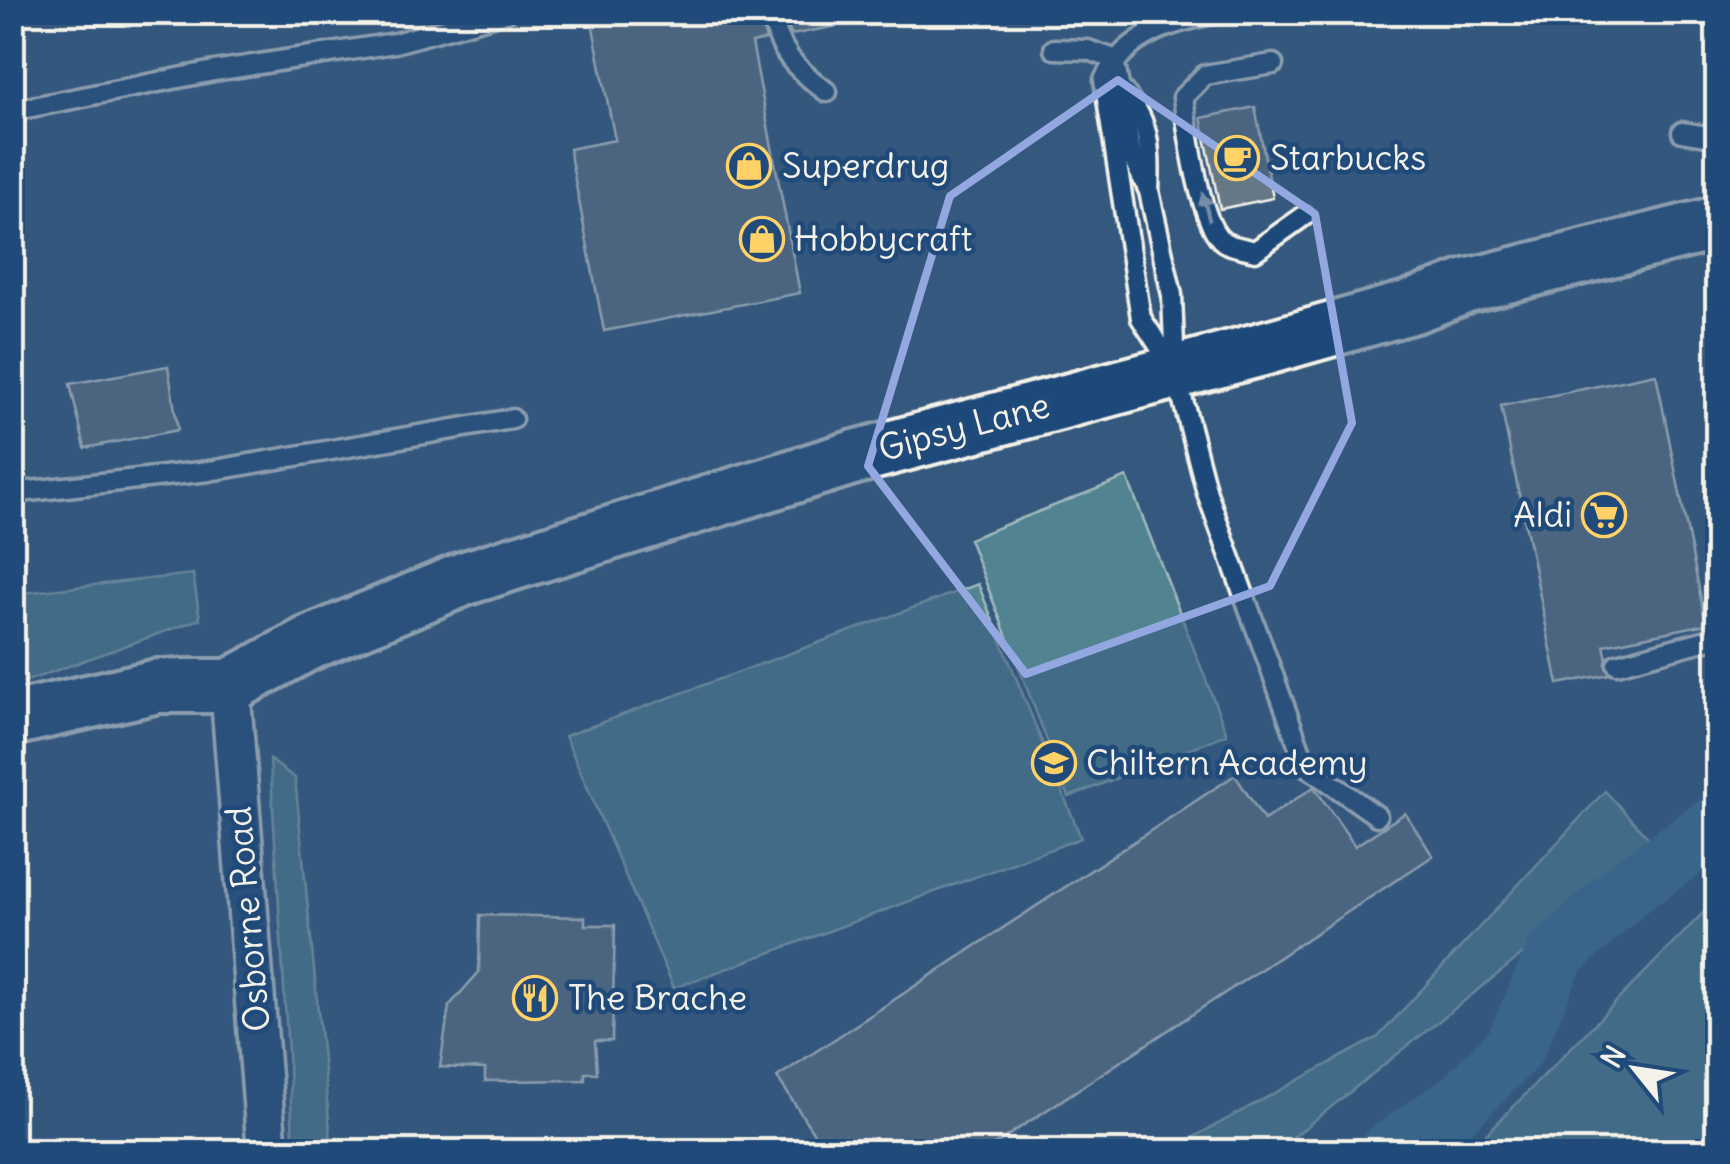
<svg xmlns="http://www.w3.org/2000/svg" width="1730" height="1164" font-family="Delius,sans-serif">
<rect width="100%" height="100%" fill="#34587e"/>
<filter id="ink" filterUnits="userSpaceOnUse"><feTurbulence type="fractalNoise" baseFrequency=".01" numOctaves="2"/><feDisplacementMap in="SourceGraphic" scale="20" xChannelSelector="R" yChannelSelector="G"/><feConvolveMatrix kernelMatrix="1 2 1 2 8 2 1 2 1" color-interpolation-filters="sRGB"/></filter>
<g filter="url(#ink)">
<g fill="#518490" stroke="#a2babc" stroke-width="2.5">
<polygon points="1127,477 1227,734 1069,797 969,539"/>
<polygon points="193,574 200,619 13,686 13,594"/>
<polygon points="978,584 1081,838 674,988 565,736"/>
<polygon points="270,760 295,778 332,1151 294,1151"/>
<polygon points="1605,791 1657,847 1276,1151 1168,1151 1378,1037"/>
<polygon points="1717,906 1717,1151 1470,1151 1708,908"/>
</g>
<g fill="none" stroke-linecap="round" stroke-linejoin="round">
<polyline stroke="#3f769b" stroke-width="60" points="1389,1152 1461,1102 1515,1047 1555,955 1627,889 1718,824"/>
</g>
<g fill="#667786" stroke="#f4f1e8" stroke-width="2.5">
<polygon points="590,12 759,12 766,40 752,43 800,293 604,331 569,149 615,140"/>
<polygon points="784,12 841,12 842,25 791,35"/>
<polygon points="1255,107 1273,198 1220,209 1201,118"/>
<polygon points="168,366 178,430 85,448 70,384"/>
<polygon points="1656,374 1706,624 1604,645 1610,674 1558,684 1501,406"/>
<polygon points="1235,775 1264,820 1314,787 1355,846 1405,813 1433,856 983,1152 826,1152 777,1077"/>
<polygon points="480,915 585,917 585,925 615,925 612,1041 595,1041 597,1073 585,1073 585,1080 485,1081 485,1069 440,1067 449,1006 479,972"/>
</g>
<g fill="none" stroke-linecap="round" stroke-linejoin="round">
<defs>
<g id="service">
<path d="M771,12c8,41 24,56 56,80"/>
<polyline points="1054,49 1088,50 1114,59"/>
<polyline points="1114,59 1132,157 1149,191 1172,295 1175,370 1207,493 1306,766 1377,816"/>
<path d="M1273,64l-68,11 -22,22c4,29 17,130 41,145 8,5 22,6 31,9l49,-35"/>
<path d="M1119,87c31,31 32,60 30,104"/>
<polyline points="12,111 214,71 395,43 507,12"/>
<polyline points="1682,132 1718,138"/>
<path d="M1172,366l-31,-48 -37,-238c23,-47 69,-58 118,-68"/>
<polyline points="12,493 209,471 512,419"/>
<polyline points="1617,664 1718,637"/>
</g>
<polyline id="minor" points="230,686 267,1152"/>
<polyline id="secondary" points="12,719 158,686 230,686 307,644 466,578 852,458 1262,349 1414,306 1467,286 1718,223"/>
</defs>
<use href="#service" stroke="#f4f1e8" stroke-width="25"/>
<use href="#minor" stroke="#f4f1e8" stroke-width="45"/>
<use href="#secondary" stroke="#f4f1e8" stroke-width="60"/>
<use href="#service" stroke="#1f4a7a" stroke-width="18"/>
<use href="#minor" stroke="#1f4a7a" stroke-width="38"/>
<use href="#secondary" stroke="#1f4a7a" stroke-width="52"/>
</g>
<defs><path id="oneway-solid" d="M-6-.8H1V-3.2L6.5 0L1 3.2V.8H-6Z" transform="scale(2.5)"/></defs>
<use fill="#748da6" href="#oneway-solid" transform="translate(1206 207) rotate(-104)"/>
</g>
<path d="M0 0H1730V1164H0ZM1118,80l197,134 37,209 -82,163 -244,88 -158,-208 82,-270z" fill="#34587e" fill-opacity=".55" fill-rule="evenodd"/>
<path fill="none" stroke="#93a8e1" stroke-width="8" stroke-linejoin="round" d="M1118,80l197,134 37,209 -82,163 -244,88 -158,-208 82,-270z"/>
<defs>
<symbol id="cafe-ring" viewBox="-11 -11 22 22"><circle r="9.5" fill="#1f4a7a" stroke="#ffd166" stroke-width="1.5"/><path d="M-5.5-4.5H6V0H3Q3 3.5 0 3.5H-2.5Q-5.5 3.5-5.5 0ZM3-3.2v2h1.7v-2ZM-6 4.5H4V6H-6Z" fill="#ffd166"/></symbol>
<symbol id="shop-ring" viewBox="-11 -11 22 22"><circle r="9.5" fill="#1f4a7a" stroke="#ffd166" stroke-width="1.5"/><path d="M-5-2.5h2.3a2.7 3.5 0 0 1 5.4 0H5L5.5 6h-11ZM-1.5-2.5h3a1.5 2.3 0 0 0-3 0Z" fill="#ffd166"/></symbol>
<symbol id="supermarket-ring" viewBox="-11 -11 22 22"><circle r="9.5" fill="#1f4a7a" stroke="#ffd166" stroke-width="1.5"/><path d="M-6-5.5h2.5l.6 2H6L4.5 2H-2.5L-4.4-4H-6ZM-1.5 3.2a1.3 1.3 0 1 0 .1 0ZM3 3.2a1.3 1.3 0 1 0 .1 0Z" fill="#ffd166"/></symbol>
<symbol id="school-ring" viewBox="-11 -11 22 22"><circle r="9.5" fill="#1f4a7a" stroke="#ffd166" stroke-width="1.5"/><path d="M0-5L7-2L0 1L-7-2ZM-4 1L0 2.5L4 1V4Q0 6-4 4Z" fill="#ffd166"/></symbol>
<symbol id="restaurant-ring" viewBox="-11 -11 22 22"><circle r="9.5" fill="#1f4a7a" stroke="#ffd166" stroke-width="1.5"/><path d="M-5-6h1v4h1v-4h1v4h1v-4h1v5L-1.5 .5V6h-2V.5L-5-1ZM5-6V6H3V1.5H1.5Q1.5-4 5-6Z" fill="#ffd166"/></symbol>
</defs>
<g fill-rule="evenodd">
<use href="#cafe-ring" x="1212" y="133" width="50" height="50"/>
<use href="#shop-ring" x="724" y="141" width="50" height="50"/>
<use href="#shop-ring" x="737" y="214" width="50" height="50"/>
<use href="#supermarket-ring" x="1579" y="490" width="50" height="50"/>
<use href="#school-ring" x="1029" y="738" width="50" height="50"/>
<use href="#restaurant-ring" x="510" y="973" width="50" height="50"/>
</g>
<g text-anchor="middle" stroke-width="9" stroke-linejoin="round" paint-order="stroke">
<g font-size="35" fill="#f4f1e8" stroke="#1f4a7a" text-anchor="start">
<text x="1270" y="170">Starbucks</text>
<text x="782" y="178">Superdrug</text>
<text x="794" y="251">Hobbycraft</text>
<text x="1572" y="527" text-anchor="end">Aldi</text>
<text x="1086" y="775">Chiltern Academy</text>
<text x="568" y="1010">The Brache</text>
</g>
<g font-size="35" fill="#f4f1e8" stroke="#1f4a7a">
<text transform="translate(964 427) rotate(-15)" y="12">Gipsy Lane</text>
<text transform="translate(248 919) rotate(-95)" y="12">Osborne Road</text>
</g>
</g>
<rect width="1730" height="1164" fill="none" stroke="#1f4a7a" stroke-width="50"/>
<rect x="25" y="25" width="1680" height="1114" fill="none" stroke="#f4f1e8" stroke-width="4" filter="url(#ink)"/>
<g transform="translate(1635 1069) rotate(300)" stroke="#1f4a7a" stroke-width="8" paint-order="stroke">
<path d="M0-8L18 38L0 25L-18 38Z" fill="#f4f1e8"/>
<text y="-15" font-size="28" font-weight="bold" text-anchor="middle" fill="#f4f1e8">N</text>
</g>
</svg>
